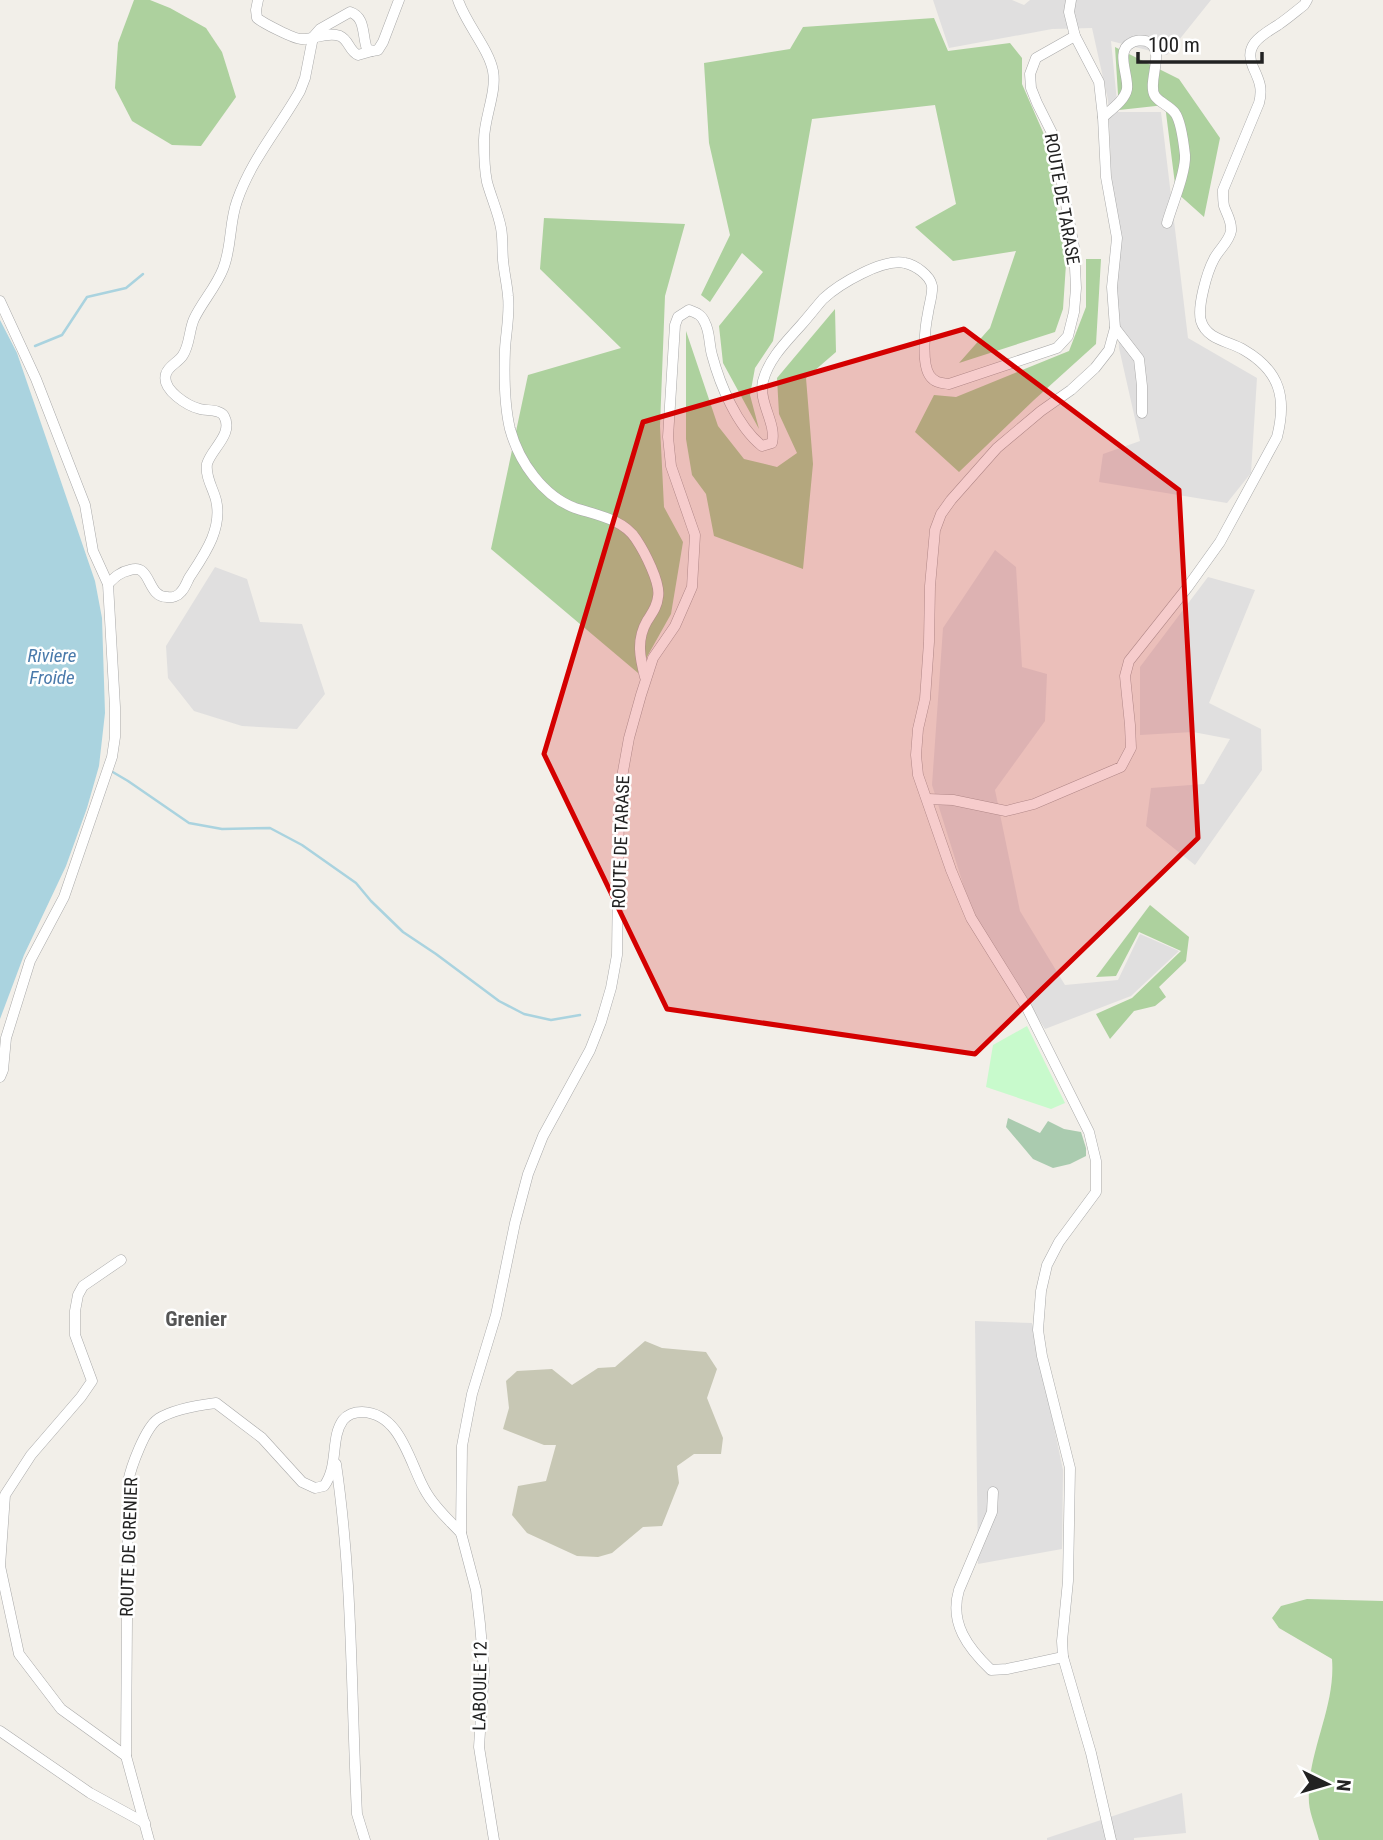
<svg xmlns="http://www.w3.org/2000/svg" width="1383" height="1840" font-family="'Roboto Condensed',sans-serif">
<rect width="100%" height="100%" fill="#f2efe9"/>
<g fill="#e0dfdf">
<polygon points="933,0 1012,0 1024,5 1030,0 1211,0 1167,55 1111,41 1118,112 1161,112 1188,338 1257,378 1251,473 1227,503 1099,482 1103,454 1140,441 1119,348 1108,100 1092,28 1052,29 949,48"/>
<polygon points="995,550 1016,567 1022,667 1047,674 1045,721 995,790 1020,911 1065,985 1118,980 1140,934 1179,951 1131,996 1045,1029 973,916 932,785 943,628"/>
<polygon points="215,567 247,579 260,622 302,624 325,694 297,729 242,726 194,711 168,678 166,646"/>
<polygon points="1208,577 1255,590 1209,703 1261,729 1262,770 1195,865 1146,826 1151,788 1204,784 1230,739 1193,732 1140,735 1140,667"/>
<polygon points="975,1321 1032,1323 1063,1470 1062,1549 978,1564"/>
<polygon points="1182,1793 1186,1833 1134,1838 1134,1840 1047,1840 1047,1838"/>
</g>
<polygon fill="#c7c7b4" points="645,1341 662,1348 706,1352 717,1369 707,1398 723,1438 721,1454 694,1454 677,1466 679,1483 662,1526 643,1527 612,1553 598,1557 577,1556 527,1533 512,1515 518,1486 546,1481 556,1445 544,1445 503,1429 509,1408 506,1381 517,1371 552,1369 572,1385 598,1368 615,1367"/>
<g fill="#add19e">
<polygon points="134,0 150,0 170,8 206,28 222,52 236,97 201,146 172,145 132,121 115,88 118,43"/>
<polygon points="934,18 948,51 1010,43 1022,58 1022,84 1046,139 1066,264 1063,309 1055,332 959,363 990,328 1016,251 953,261 915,227 956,204 935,105 812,119 773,341 755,368 750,395 759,429 723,363 719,326 763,272 742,253 710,302 701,295 730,235 709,143 704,63 790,49 803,27"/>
<polygon points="1115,47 1179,79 1220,138 1204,217 1176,192 1165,105 1119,110"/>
<polygon points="544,218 685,224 665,296 660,426 664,507 683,542 671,614 638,673 491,549 528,375 621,348 540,269"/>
<polygon points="1086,259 1101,259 1096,344 1034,400 959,472 915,432 934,395 956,397 1069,351 1086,307"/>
<polygon points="835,309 836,352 806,378 813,464 803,569 714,536 706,494 692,475 686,439 686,331 718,426 744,459 777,467 797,453 779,414 777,378"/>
<polygon points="1150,905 1189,937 1186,961 1159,987 1166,997 1155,1006 1134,1011 1110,1039 1096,1014 1132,998 1181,951 1139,932 1116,976 1096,977"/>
<path d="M1307,1599l76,2v239h-64c-3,-12 -9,-25 -10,-37 -3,-50 27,-94 23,-144l-53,-31 -7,-10 9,-12z"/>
</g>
<polygon fill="#aacbaf" points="1008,1118 1040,1133 1048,1121 1064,1129 1081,1132 1086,1148 1086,1156 1070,1164 1053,1168 1033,1159 1006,1127"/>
<polygon fill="#c8facc" points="1027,1026 1065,1103 1051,1109 986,1087 993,1045"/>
<polygon fill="#aad3df" points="0,320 17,353 95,581 102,618 105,713 99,766 87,808 66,866 24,955 0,1019"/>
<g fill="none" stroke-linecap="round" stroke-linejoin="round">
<g stroke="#aad3df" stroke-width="2.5">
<polyline points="35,346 62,335 87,297 126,288 143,274"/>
<polyline points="111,771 128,781 189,823 222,829 270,828 302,845 356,883 371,901 403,932 436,954 499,1001 524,1014 551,1020 580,1015"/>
</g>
<defs>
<g id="street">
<path d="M258,0l-2,10 1,8c6,5 37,21 44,21 13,1 26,-8 39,-3 9,4 9,15 18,19l14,-4"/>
<path d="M458,0c8,24 31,49 35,71 4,21 -9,47 -9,69 0,13 0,28 3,42 4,15 11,30 14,46 2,10 1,21 2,32 1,12 4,24 5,36 2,18 -2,36 -3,53 -1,26 -1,55 5,80 9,33 33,67 65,79 21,7 48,11 61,31 8,12 25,44 22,58 -1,10 -6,16 -11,24 -11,19 -7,37 -2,56"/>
<polyline points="1071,0 1069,12 1075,36 1099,82 1103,117 1106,177 1117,238 1112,287 1115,328 1109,350 1095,368 1071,390 1041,411 997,448 951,500 941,514 935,530 930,586 929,642 925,699 918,729 916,755 918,775 951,870 971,918 1027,1008 1089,1132 1096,1161 1096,1192 1059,1242 1047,1265 1041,1291 1038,1330 1042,1356 1070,1468 1068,1581 1062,1641 1063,1657 1091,1753 1111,1840"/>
<path d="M1103,117c9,-8 22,-17 24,-28 2,-13 -12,-38 4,-46 4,-3 11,-3 15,-2 22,7 0,41 9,55 5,7 15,10 20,17 6,8 9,33 10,42 1,18 -13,50 -18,68"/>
<polyline points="0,301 36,379 85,505 93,551 108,584 115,707 115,737 112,757 64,897 30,961 6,1038 3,1070 0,1077"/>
<polyline points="1115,328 1139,359 1142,386 1142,413"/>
<path d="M108,584c7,-7 12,-12 22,-14 22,-7 16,27 37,27 5,1 11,-1 14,-5 4,-4 6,-10 8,-14 15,-23 34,-49 27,-78 -3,-12 -11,-23 -9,-36 4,-15 27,-30 17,-48 -4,-7 -17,-5 -24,-7 -12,-3 -39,-19 -34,-35 2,-8 13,-12 17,-19 7,-11 6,-25 11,-36 8,-17 22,-32 29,-50 9,-22 6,-46 14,-68 14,-41 42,-73 63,-110l5,-13 8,-41 7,-8 30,-17c16,5 12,24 17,37l5,2 6,-1 5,-8 16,-42"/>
<path d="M928,799l25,1 53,11 28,-7 87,-37 10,-19 -1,-23 -5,-49 4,-15 58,-73 33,-46 57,-105c10,-39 3,-66 -33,-87 -15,-9 -37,-10 -43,-29 -4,-14 6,-49 13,-62 5,-10 15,-17 17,-28 1,-10 -4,-16 -7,-25 -1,-5 -1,-11 -1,-16l36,-87c4,-15 0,-23 -6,-36 -10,-22 9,-32 25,-42 9,-6 17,-13 26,-20l3,-5"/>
<polyline points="121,1260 83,1286 78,1295 75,1311 75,1335 92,1381 81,1397 31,1455 5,1495 0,1566 19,1654 61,1709 126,1756"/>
<path d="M336,1464c17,116 15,233 21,350l8,26"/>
<path d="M993,1492l-1,20 -33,78c-10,33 9,58 32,80l16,-1 56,-12"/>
<polyline points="0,1731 90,1793 145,1823"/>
<path d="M149,1840l-23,-84 2,-274c3,-15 17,-54 30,-63 14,-9 42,-14 58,-16l46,35 40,44 13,6 9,-2c15,-20 6,-48 19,-66 5,-6 12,-8 19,-8 40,1 48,54 64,80 9,16 23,28 35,41"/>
<path d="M494,1840l-15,-93 5,-76 -4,-47 -4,-34 -15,-57 1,-87 10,-52 24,-79 19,-92 13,-49 15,-38 47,-86 11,-28 10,-34 6,-33 2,-148 3,-30 7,-39 12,-43 12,-37 22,-32 17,-39 3,-52 -24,-69 -3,-29 7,-112 3,-8 11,-7c8,3 13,5 16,13 5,9 4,22 7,32 8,30 25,71 50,91l10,-3c5,-20 -14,-40 -9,-62 6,-23 24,-40 39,-57 7,-8 14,-17 21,-25 16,-15 60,-41 82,-36 10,2 25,12 27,23 1,8 -3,19 -4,27 -3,14 -7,51 2,63 5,7 12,7 19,8l108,-36 11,-12 6,-24 2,-24 -2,-41 -21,-112 -16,-32 -6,-15 -1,-14 6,-16 39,-22"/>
</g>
</defs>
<use href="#street" stroke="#a9a9a9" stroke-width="11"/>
<use href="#street" stroke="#fff" stroke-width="10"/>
</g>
<path fill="#d40000" fill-opacity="0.2" stroke="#d40000" stroke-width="5" stroke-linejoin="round" d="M964,329l215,161 19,348 -223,216 -308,-45 -123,-255 99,-332z"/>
<g text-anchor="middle" stroke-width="5" stroke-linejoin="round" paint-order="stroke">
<g font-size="18" fill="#222" stroke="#fff">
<text transform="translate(1062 199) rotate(80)" y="6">ROUTE DE TARASE</text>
<text transform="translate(621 842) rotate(-88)" y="6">ROUTE DE TARASE</text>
<text transform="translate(129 1547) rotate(-88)" y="6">ROUTE DE GRENIER</text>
<text transform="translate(480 1686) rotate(-89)" y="6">LABOULE 12</text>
</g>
<g font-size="19" font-style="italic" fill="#4a7aab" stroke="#fff">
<text x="52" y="662">Riviere<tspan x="52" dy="22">Froide</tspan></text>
</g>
<g font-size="21" font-weight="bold" fill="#555" stroke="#fff">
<text x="196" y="1326">Grenier</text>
</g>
</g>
<g transform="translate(1327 1784) rotate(95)" stroke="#ffffff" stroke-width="5" paint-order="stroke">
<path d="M0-5L12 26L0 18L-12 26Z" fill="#222222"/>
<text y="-10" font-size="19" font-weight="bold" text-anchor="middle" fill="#222222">N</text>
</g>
<path d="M1138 52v10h124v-10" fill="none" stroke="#222222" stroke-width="3.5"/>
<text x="1148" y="52" font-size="21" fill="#222222" stroke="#ffffff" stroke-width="5" paint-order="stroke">100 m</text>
</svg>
